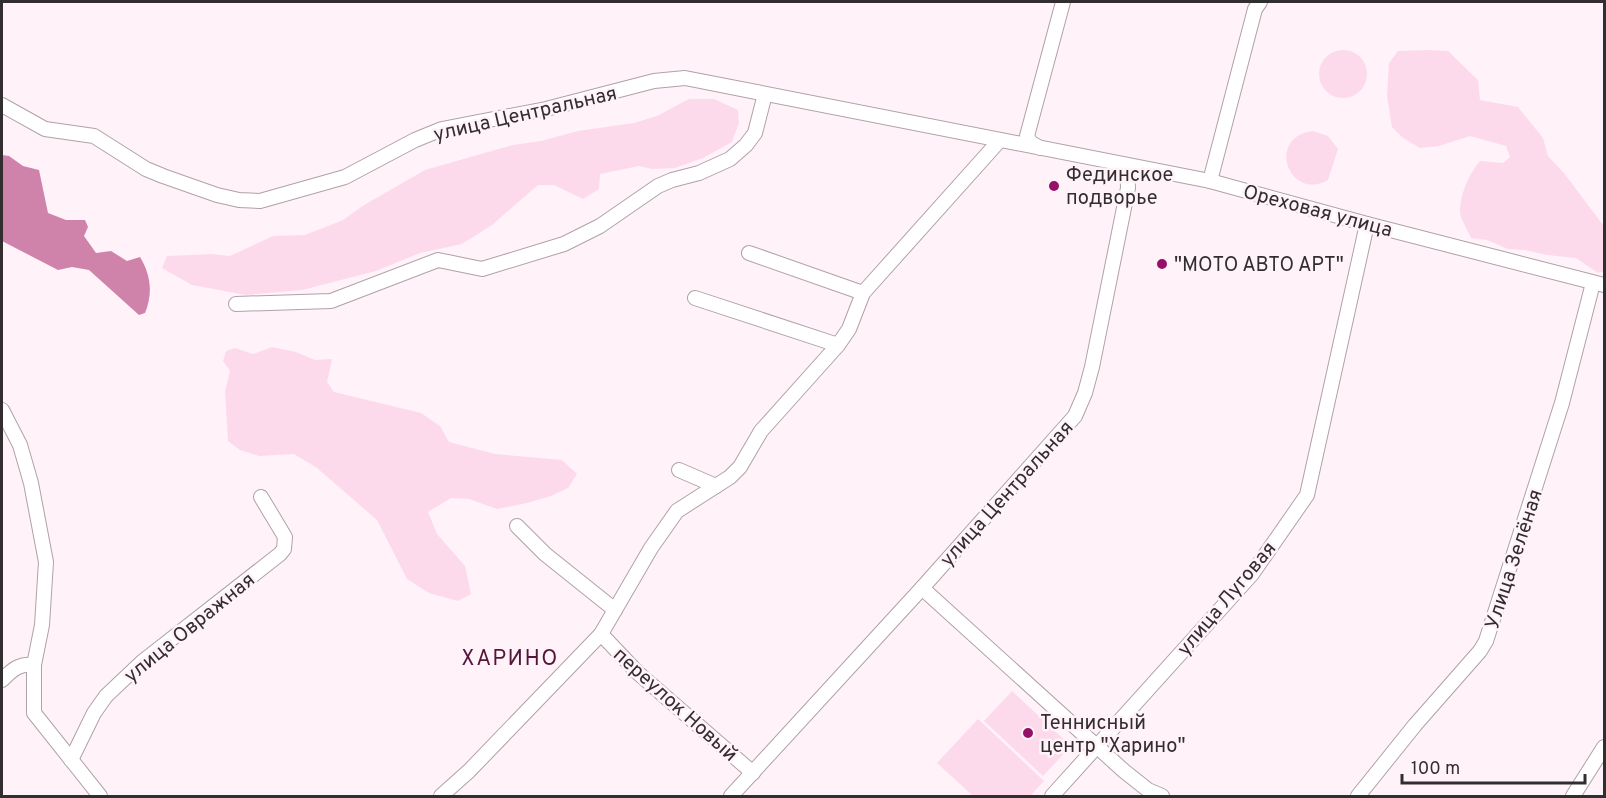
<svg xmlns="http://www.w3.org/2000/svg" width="1606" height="798" font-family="Overpass,sans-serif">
<rect width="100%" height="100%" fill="#fff2f8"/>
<g fill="#fddaeb">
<circle cx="1343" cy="74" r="24"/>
<path d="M1428,50l20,1 30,29 2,20 38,7 25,31 5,18 16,17 39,52 1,46 -6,2 -22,-15 -29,-3 -22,-5 -17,-1 -21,-9 -16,-2c-3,-8 -11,-19 -11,-27 0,-17 9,-37 20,-50l23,2 7,-6 -4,-11 -36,-10 -31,10 -19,2 -17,-10 -11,-11 -5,-31 2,-33 9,-12z"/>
<polygon points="689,99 714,99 738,110 739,123 732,142 703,158 675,168 652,169 639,166 600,174 599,189 583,199 554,185 538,185 492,225 462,244 420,253 376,271 302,290 246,295 192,285 162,268 167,256 211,254 230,256 273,236 305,235 343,220 364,205 425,170 513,145 541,141 578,131 634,123 657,116"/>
<path d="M1313,131l15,5 10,13 -10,31c-39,22 -63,-43 -15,-49z"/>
<polygon points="272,347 296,352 315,360 332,359 327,382 334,392 421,413 440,426 449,442 495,454 562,460 577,474 568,488 551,496 527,503 497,509 469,499 451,498 428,512 437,534 465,566 471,594 458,601 429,593 407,579 377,520 317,468 294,454 259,456 240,450 228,441 225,391 230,371 223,361 226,351 235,348 253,354"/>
<polygon points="1012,691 1071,746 1043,776 984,721"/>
<polygon points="978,719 1044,781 1030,796 973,796 937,763"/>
</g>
<path fill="#cf83ab" d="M2,155l7,1 14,10 16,4 9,43 18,7h19l3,7 -4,9 12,17 15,-2 16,10 13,-4c11,18 13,37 5,56l-6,2 -50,-45 -17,-3 -14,3 -56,-29z"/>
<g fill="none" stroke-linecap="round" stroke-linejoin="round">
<defs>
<g id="minor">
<polyline points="2,105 45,129 94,136 146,169 163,176 217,195 239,200 260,201 345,177 415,140 442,129 546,109 654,81 685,78 1210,181 1367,224 1604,285"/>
<polyline points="1040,148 1030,142 1027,136 1063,2"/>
<polyline points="1210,181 1255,9 1260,2"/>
<polyline points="749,253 863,293"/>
<polyline points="695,298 838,345"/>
<polyline points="236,304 331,301 438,260 482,269 564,244 600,226 658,186 672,180 699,173 730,159 746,145 755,133 765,94"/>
<polyline points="2,410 20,445 31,483 46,562 42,625 34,665 34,713 100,796"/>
<polyline points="679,470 716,486"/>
<polyline points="517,526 545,554 615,610"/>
<polyline points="922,588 1124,771 1148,790 1162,796"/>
<polyline points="601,634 638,673 753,773"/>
<path d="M2,680c10,-10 17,-17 32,-15"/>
<polyline points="71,760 94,713 106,696 142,662 280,554 284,549 285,537 261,497"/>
<polyline points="441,796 469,771 601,634 651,548 677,511 730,477 740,467 761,431 838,345 849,329 863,293 1000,140"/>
<path d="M731,796l191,-208 153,-172 10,-23 7,-26 36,-179c0,-13 -2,-18 -13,-25"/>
<polyline points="1052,796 1252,574 1307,495 1367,224"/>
<polyline points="1358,796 1415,725 1480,651 1486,641 1562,403 1593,283"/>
<polyline points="1573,796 1604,747"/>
</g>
</defs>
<use href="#minor" stroke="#aea2a8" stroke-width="16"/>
<use href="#minor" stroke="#fff" stroke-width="14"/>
</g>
<g fill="#951169" stroke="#fff2f8" stroke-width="2">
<circle cx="1054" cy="186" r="6"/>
<circle cx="1162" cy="264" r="6"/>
<circle cx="1028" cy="733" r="6"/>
</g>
<g text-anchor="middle" stroke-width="5" stroke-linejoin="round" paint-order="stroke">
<g font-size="20" fill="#322e30" stroke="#fff2f8">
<text transform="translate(525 113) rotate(-13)" y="7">улица Центральная</text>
<text transform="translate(1318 210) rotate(15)" y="7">Ореховая улица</text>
<text transform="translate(1006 493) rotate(-48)" y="7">улица Центральная</text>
<text transform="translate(1513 559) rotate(-72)" y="7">Улица Зелёная</text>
<text transform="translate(1226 598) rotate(-50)" y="7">улица Луговая</text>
<text transform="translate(189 627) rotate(-39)" y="7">улица Овражная</text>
<text transform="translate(676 704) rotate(42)" y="7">переулок Новый</text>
</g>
<g font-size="20" fill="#322e30" stroke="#fff2f8" text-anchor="start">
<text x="1066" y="181">Фединское<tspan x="1066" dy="23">подворье</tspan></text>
<text x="1174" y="271">"МОТО АВТО АРТ"</text>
<text x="1040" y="729">Теннисный<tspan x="1040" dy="23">центр "Харино"</tspan></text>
</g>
<g font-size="22" letter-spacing="1.5" fill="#53163b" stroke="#fff2f8">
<text x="510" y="665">ХАРИНО</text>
</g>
</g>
<rect width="1606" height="798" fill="none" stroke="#322e30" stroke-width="6"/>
<path d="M1402 774v9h183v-9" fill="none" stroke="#322e30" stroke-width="3"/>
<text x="1411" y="774" font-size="18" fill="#322e30" stroke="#fff2f8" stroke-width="4.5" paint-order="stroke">100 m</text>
</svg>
